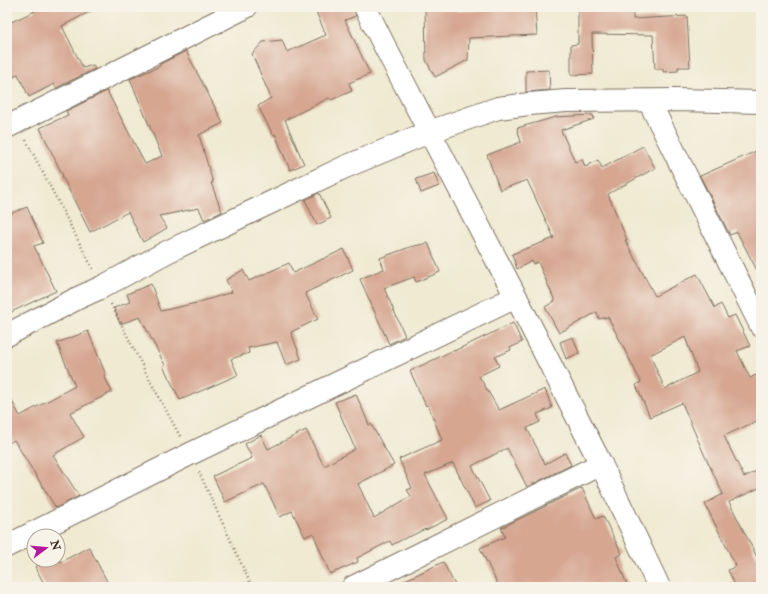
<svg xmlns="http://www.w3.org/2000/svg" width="768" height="594" font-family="'IM FELL Double Pica',serif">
<rect width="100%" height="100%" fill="#f7f3e8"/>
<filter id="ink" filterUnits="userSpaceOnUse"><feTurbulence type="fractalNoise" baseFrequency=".025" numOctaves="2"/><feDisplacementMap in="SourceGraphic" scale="8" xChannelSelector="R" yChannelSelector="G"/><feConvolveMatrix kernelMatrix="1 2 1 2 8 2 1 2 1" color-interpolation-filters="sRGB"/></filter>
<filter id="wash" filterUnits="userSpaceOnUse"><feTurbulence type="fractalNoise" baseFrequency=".012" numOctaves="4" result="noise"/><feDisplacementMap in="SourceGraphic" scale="16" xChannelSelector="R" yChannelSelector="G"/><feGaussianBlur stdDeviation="0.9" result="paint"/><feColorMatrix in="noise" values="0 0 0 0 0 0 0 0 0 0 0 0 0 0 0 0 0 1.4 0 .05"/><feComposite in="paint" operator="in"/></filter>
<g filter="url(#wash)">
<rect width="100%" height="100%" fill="#f0ead2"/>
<g id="blocks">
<g fill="#d6a691" fill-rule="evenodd">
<polygon points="33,7 99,7 62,26 83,68 93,65 95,69 56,88 54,84 29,97 18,74 7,81 7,24 35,11"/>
<polygon points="314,7 353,7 356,16 345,20 370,74 349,83 352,91 331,100 329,98 285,120 304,164 290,170 275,134 273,135 258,106 271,98 252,54 263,42 282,40 287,52 326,35"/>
<polygon points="425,7 456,7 457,11 535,8 537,35 469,38 468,60 435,77 426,60"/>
<polygon points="578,7 633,7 633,19 687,16 690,67 678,67 678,71 663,72 663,69 655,69 653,35 592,34 593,74 571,75 571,45 578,44"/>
<polygon points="186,51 223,123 199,135 213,183 211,183 222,212 204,220 199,208 159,216 167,228 143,242 128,212 90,232 62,176 63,176 40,128 68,115 66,111 107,91 145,164 162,156 130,79 160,66 160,64"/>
<polygon points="549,70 550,90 526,92 526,71"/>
<path d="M593,115l1,4 -33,11 14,32 7,-3 3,8 13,-7 4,8 41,-22 12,22 -47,26 19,46h-2l30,56 42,-22 18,34 6,-4 7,14 7,-3 15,31 -13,5 13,27 6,-3 5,10v34l-37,17 20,41 17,-8v18l-32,15 32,63v22h-25l-8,-17 8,-4 -31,-62 18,-10 -19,-40 -22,-51 -32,14 -14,-32 5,-3 -33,-65 -9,2 -2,-7 -38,21 -14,-26 10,-6 -17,-39 -5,2 -1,-3 -15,8 -5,-15 42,-16 -27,-58 -27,10 -13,-35 34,-13 -4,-14 39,-11zM685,337l13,35 -33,17 -15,-34z"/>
<polygon points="761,149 761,278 737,232 730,235 700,176"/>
<polygon points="434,173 439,186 421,193 416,179"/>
<polygon points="319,193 331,218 317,225 305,200"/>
<polygon points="27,207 43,243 34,246 56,291 7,314 7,215"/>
<polygon points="428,243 440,272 416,282 414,277 384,288 405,336 389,344 360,279 384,269 380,258 410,247"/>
<polygon points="344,249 353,270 305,293 318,319 291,332 301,359 286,365 277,342 248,348 249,353 231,359 238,375 180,400 163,366 165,365 140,317 120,324 114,308 130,302 127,294 151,284 161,311 196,303 232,292 226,280 243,270 249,281 289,263 293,273"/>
<polygon points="513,323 522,342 510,348 511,350 495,357 499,366 479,376 499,410 545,389 552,408 537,414 540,422 527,428 545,464 565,453 571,465 527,487 518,469 507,448 472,466 490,501 475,508 453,463 425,475 448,519 426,530 425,529 409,537 409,536 392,545 390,541 357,558 358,562 330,574 313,533 305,537 292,511 280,517 264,484 225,502 213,476 252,458 245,444 261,435 268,449 306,430 324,466 355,449 335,402 356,394 369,425 371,424 394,465 358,484 374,518 411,496 407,490 412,488 399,459 442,440 428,405 426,406 410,371 454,350 454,351"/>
<polygon points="88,331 106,375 104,375 112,392 70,413 84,437 53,455 79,496 56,508 14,440 7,444 7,392 20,416 75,386 57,343"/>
<polygon points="573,337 579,353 566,359 560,342"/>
<polygon points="582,488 596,519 603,516 622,554 616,557 628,587 499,587 480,548 505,537 501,528"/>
<polygon points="89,547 110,587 46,587 35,567 47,560 60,560 61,562"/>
<polygon points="443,562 456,587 391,587"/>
</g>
</g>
</g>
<g filter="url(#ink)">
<use href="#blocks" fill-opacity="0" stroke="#7a6d5d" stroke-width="1"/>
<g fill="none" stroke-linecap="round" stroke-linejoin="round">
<defs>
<g id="minor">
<polyline points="649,101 761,326"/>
<polyline points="7,127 246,7"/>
<polyline points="7,335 78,298 102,287 167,252 345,167 429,132 498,108 529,104 566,101 678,100 761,102"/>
<polyline points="7,546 190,454 516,297"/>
<polyline points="353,587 601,464"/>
</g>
<polyline id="tertiary" points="365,7 384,45 516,297 601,464 659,587"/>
</defs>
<use href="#minor" stroke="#7a6d5d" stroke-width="24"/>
<use href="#tertiary" stroke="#7a6d5d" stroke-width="24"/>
<g stroke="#7a6d5d" stroke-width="2.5" stroke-dasharray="1 3" stroke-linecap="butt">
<polyline points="26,140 93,269"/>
<polyline points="111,304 147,375 181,438"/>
<polyline points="199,472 252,587"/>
</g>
<use href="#minor" stroke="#fff" stroke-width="22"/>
<use href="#tertiary" stroke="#fff" stroke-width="22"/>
</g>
</g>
<rect width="768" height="594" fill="none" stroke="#f7f3e8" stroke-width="24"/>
<g transform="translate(46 548) rotate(74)"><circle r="19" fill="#f7f3e8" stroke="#aca397"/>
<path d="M0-3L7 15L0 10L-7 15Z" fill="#b5179e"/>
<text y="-6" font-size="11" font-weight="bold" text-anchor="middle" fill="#3b2a1e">N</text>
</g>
</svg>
